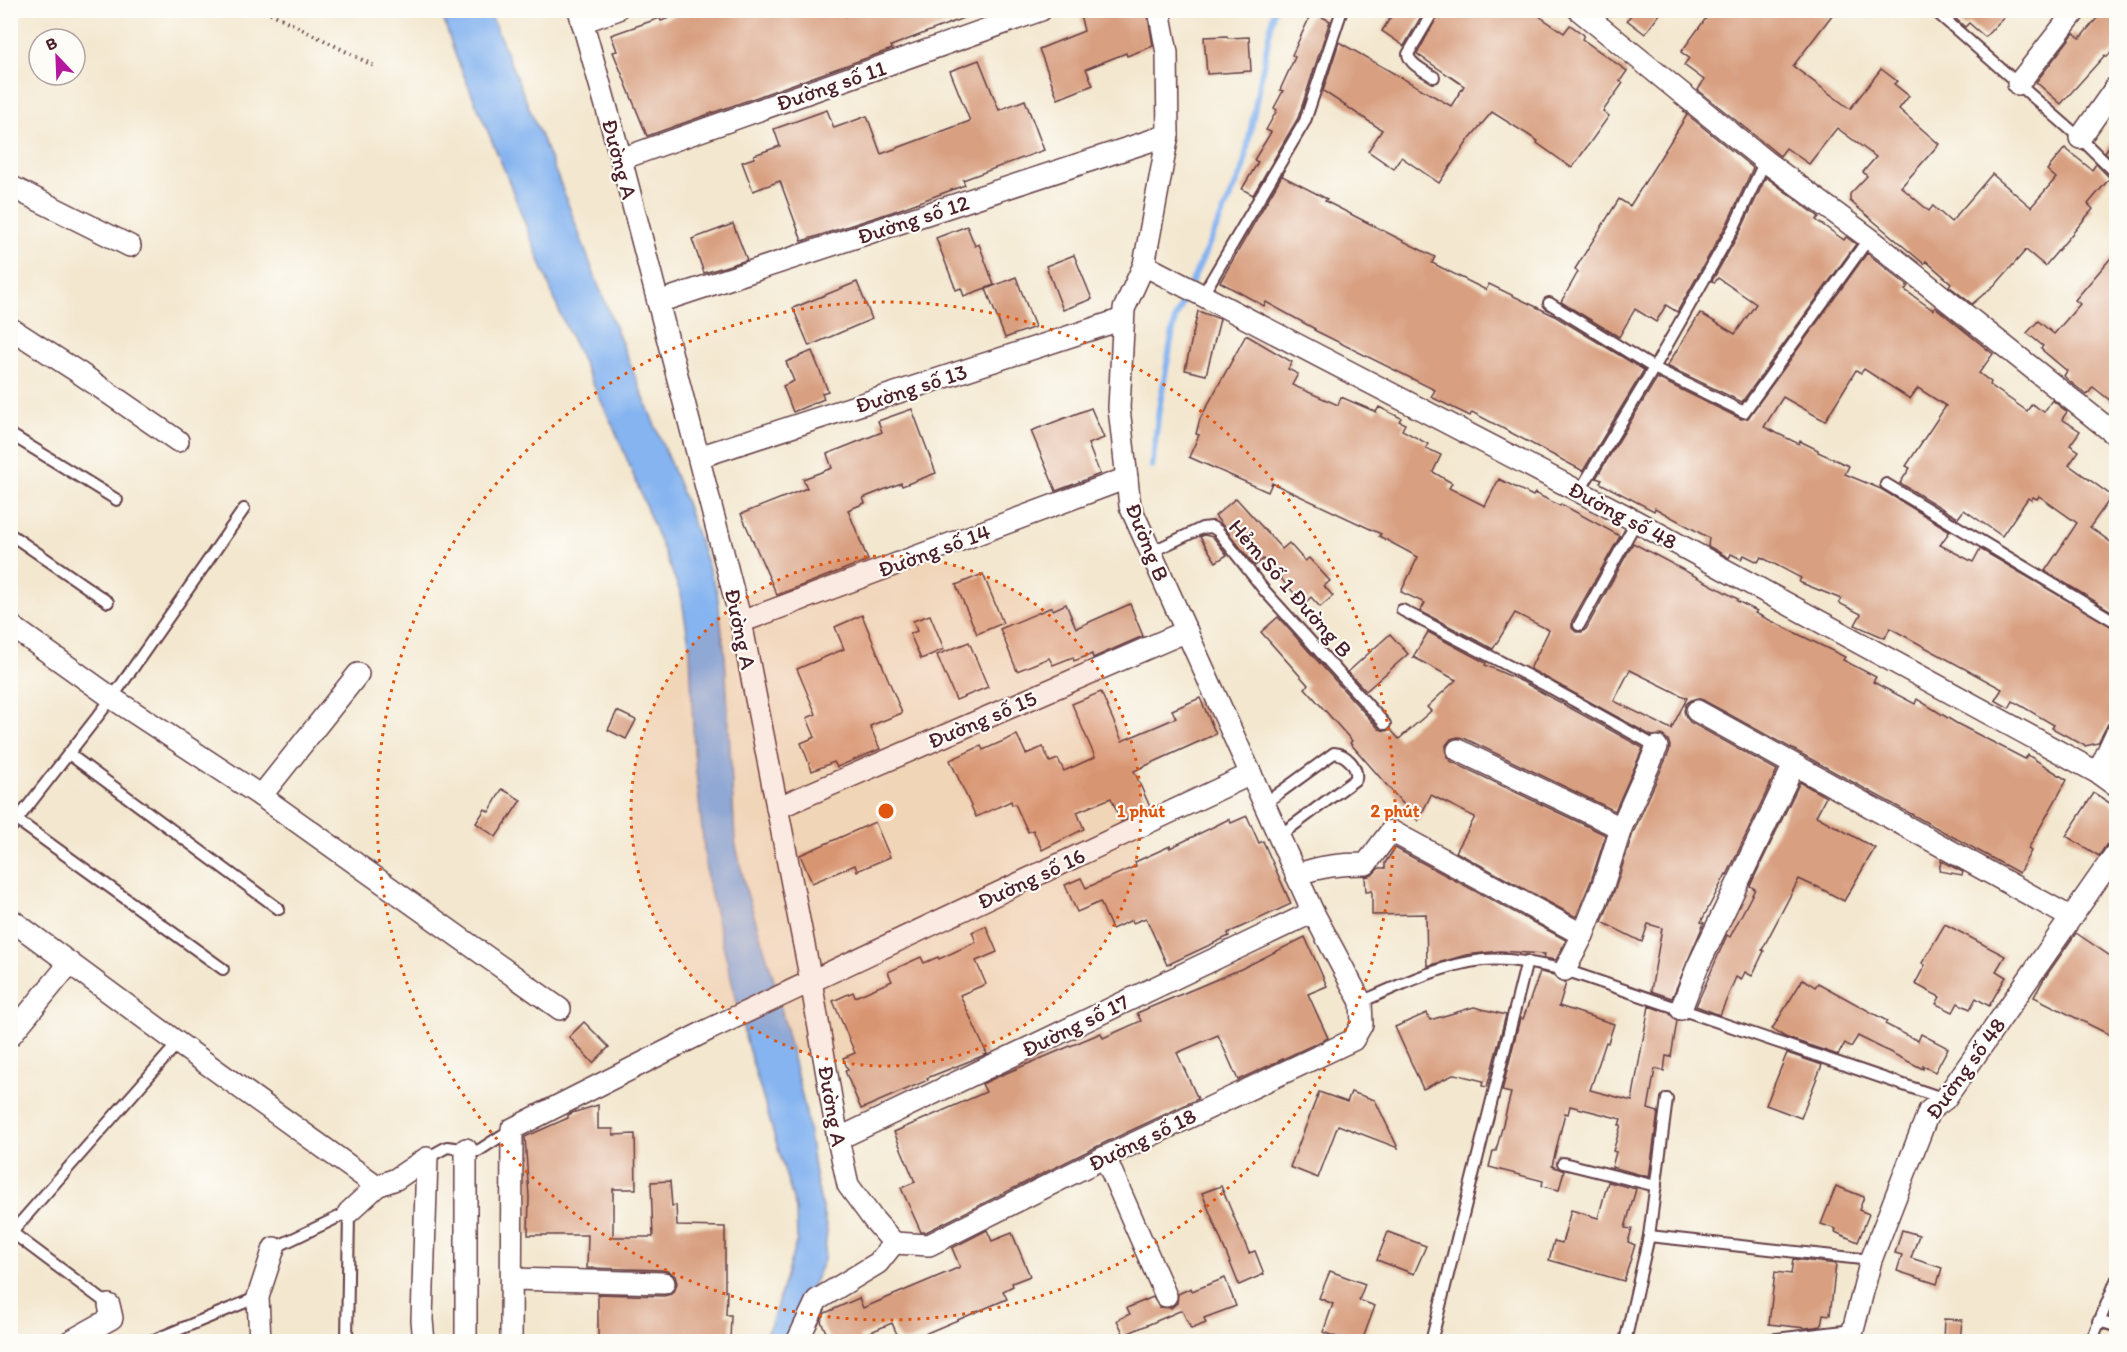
<svg xmlns="http://www.w3.org/2000/svg" width="2127" height="1352" font-family="Itim,sans-serif">
<rect width="100%" height="100%" fill="#fdfcf7"/>
<filter id="ink" filterUnits="userSpaceOnUse"><feTurbulence type="fractalNoise" baseFrequency=".0167" numOctaves="2"/><feDisplacementMap in="SourceGraphic" scale="12" xChannelSelector="R" yChannelSelector="G"/><feConvolveMatrix kernelMatrix="1 2 1 2 8 2 1 2 1" color-interpolation-filters="sRGB"/></filter>
<filter id="wash" filterUnits="userSpaceOnUse"><feTurbulence type="fractalNoise" baseFrequency=".008" numOctaves="4" result="noise"/><feDisplacementMap in="SourceGraphic" scale="24" xChannelSelector="R" yChannelSelector="G"/><feGaussianBlur stdDeviation="1.35" result="paint"/><feColorMatrix in="noise" values="0 0 0 0 0 0 0 0 0 0 0 0 0 0 0 0 0 1.4 0 .05"/><feComposite in="paint" operator="in"/></filter>
<g filter="url(#wash)">
<rect width="100%" height="100%" fill="#f3e7cf"/>
<polygon fill="#85b4f0" stroke="#686a8e" stroke-width="1.5" points="441,11 489,11 561,185 597,282 685,500 717,592 725,656 735,841 745,887 775,983 806,1113 815,1175 827,1231 824,1260 808,1295 791,1341 761,1341 771,1325 797,1240 796,1209 747,1044 707,878 694,752 690,649 681,594 618,437 561,316 504,169 456,57"/>
<g fill="none" stroke-linecap="round" stroke-linejoin="round">
<polyline stroke="#85b4f0" stroke-width="6" points="1152,466 1159,409 1175,319 1243,169 1274,10"/>
</g>
<g id="blocks">
<g fill="#d89f80" fill-rule="evenodd">
<polygon points="690,10 844,10 846,16 860,10 979,10 979,12 891,46 892,49 647,136 613,52 617,51 611,35 660,18 661,21"/>
<polygon points="1079,10 1147,10 1153,46 1127,56 1126,53 1086,69 1093,85 1058,99 1039,49 1084,31"/>
<polygon points="1395,10 1425,10 1404,46 1382,31"/>
<polygon points="1441,10 1530,10 1564,33 1570,25 1584,35 1582,39 1627,71 1620,81 1623,83 1603,111 1609,116 1572,168 1537,143 1538,141 1492,112 1470,138 1439,183 1401,157 1394,169 1368,151 1382,130 1323,91 1339,42 1451,106 1464,86 1417,54"/>
<polygon points="1635,10 1663,10 1645,34 1627,20"/>
<polygon points="1712,10 1836,10 1793,66 1850,109 1881,69 1897,81 1894,84 1909,96 1899,109 1939,144 1901,187 1929,211 1933,206 1951,222 1992,174 2031,207 2056,178 2047,170 2065,148 2092,170 2096,164 2110,178 2088,204 2093,209 2045,266 2026,250 1998,282 1972,304 1949,286 1951,283 1926,261 1924,264 1850,201 1850,194 1867,176 1863,172 1876,157 1837,128 1809,164 1786,148 1780,156 1698,90 1704,80 1684,65 1689,58 1681,52"/>
<polygon points="1946,10 2011,10 1985,37 1969,23 1965,27"/>
<polygon points="2104,10 2116,10 2116,47 2107,57 2105,55 2061,104 2036,82 2074,33 2080,38"/>
<polygon points="1312,12 1330,21 1298,118 1253,195 1242,189 1258,162 1254,160 1271,132 1266,130 1277,110 1274,108 1283,91 1280,90 1295,57 1292,55"/>
<polygon points="1227,36 1228,38 1249,37 1251,71 1207,74 1204,37"/>
<polygon points="979,60 999,110 1025,100 1044,150 963,180 965,185 892,212 802,241 780,181 753,191 742,162 754,158 754,155 780,146 774,129 827,110 834,128 867,116 881,154 970,121 950,71"/>
<polygon points="1683,111 1753,168 1727,224 1677,312 1666,305 1656,322 1635,309 1619,337 1561,302 1578,272 1575,269 1619,199 1630,206 1687,115"/>
<polygon points="2116,137 2116,163 2105,152"/>
<polygon points="1285,170 1282,176 1327,199 1325,201 1435,257 1432,263 1486,290 1489,284 1553,315 1644,370 1583,471 1472,412 1470,416 1431,397 1435,390 1314,330 1315,329 1266,302 1264,306 1220,282"/>
<polygon points="1766,177 1819,217 1816,220 1844,240 1846,237 1856,244 1742,402 1667,366 1700,313 1735,334 1756,304 1718,278 1715,282 1712,281 1741,230"/>
<polygon points="733,224 747,260 704,273 692,239"/>
<polygon points="967,226 975,246 979,244 994,285 964,296 961,288 956,290 936,238"/>
<polygon points="2116,252 2116,405 2093,387 2087,395 2068,380 2064,376 2067,371 2041,349 2043,346 2027,333 2038,321 2054,334 2080,304 2075,300"/>
<polygon points="1867,253 1908,286 1905,290 1933,310 1935,307 1993,354 1979,373 1991,382 1990,385 2027,411 2032,404 2044,412 2052,400 2067,412 2062,419 2080,431 2070,445 2079,451 2069,465 2112,496 2090,527 2116,546 2116,614 2045,571 2077,523 2039,496 2037,499 2033,497 2031,500 2028,498 2002,536 1964,510 1958,518 1900,483 1910,468 1906,466 1946,406 1918,388 1910,399 1864,369 1861,373 1856,370 1825,421 1783,397 1764,427 1799,444 1800,441 1818,450 1818,452 1849,466 1845,474 1881,489 1950,531 1940,545 1973,562 1980,549 2116,629 2116,722 2108,724 2098,743 2085,746 2052,728 2054,725 2013,701 2009,708 1995,700 2002,689 1890,628 1885,638 1855,625 1861,614 1839,603 1841,599 1799,582 1801,578 1761,557 1758,562 1744,555 1741,559 1731,554 1729,558 1708,546 1709,538 1655,508 1654,511 1600,483 1602,480 1596,478 1657,378 1741,419 1748,418"/>
<polygon points="1074,255 1092,299 1063,310 1046,266"/>
<polygon points="1016,277 1035,327 1005,338 986,289"/>
<polygon points="857,282 872,319 809,346 793,308"/>
<polygon points="1198,311 1220,319 1206,375 1185,370"/>
<path d="M1246,335l46,27 -4,7 10,5 -6,11 46,20 3,-8 35,15 3,-5 22,11 -2,3 6,3 -3,6 26,14 -2,4 15,7 -8,17 19,11 -3,5 36,18 14,-27 34,17 2,-3 25,13 1,-2 59,32 -48,85v7l4,4h6l4,-3 47,-86 105,56 -1,2 20,10 -2,2 90,44 -2,3 33,17 -3,5 42,22 2,-5 39,24 69,36 3,-4 39,25 -39,69 3,2 -12,22 -316,-173 -6,-2 -6,2 -5,4 -2,7 2,6 4,5 87,48 -50,105 -1,-1 -25,48 3,1 -32,75 -21,-7 11,-63 -14,-4 -6,18 -40,-20 13,-33 18,-56 36,-81 1,-6 -2,-6 -6,-5 -10,1 -122,-67 19,-39 -34,-17 -22,36 -73,-38 5,-8 -24,-11 17,-35 -39,-21 2,-2 -109,-51 -4,9 -79,-35 10,-22 -3,-1 4,-15zM1630,670l57,28 -16,31 -57,-28z"/>
<polygon points="812,351 828,391 822,393 824,399 793,412 783,386 794,381 786,362"/>
<polygon points="1091,408 1104,438 1088,444 1100,474 1056,491 1031,431"/>
<polygon points="912,409 936,473 902,486 901,483 863,498 865,503 848,510 868,560 777,595 741,514 807,488 803,479 832,468 827,454 882,432 878,421"/>
<polygon points="1236,498 1282,549 1289,543 1305,561 1309,558 1330,581 1324,586 1333,596 1320,607 1311,597 1304,604 1263,559 1255,566 1215,516"/>
<polygon points="1204,535 1213,537 1227,555 1216,562 1200,537"/>
<polygon points="983,574 1003,623 977,634 956,585"/>
<polygon points="1066,604 1076,628 1130,604 1143,636 1093,658 1092,654 1074,661 1073,657 1053,665 1049,658 1017,671 1000,629 1052,607 1053,610"/>
<polygon points="862,615 902,713 870,726 880,749 837,767 834,762 812,771 801,743 815,737 807,718 816,714 797,669 844,649 835,627"/>
<polygon points="930,615 944,649 921,659 910,634 917,631 913,621"/>
<polygon points="1278,617 1379,729 1386,731 1390,729 1399,739 1431,711 1427,707 1456,680 1413,657 1428,632 1486,663 1485,665 1523,682 1643,748 1615,811 1464,738 1458,737 1451,739 1446,745 1447,757 1452,762 1606,835 1591,881 1576,917 1456,852 1475,817 1431,795 1418,821 1350,743 1352,741 1305,688 1308,685 1261,632"/>
<polygon points="1390,634 1408,654 1366,691 1348,672"/>
<polygon points="969,642 988,687 956,700 937,655"/>
<polygon points="1101,692 1122,741 1176,718 1172,710 1200,698 1216,734 1134,771 1150,807 1121,821 1111,798 1077,812 1084,829 1042,850 1033,830 1028,832 1015,804 1012,805 1011,801 976,817 950,760 981,746 983,750 1017,735 1026,754 1043,747 1050,762 1058,759 1064,771 1095,757 1072,704"/>
<polygon points="617,711 636,720 626,739 608,730"/>
<polygon points="1800,782 1826,797 1816,816 1875,848 1844,901 1816,886 1816,887 1799,879 1762,950 1764,951 1752,976 1745,972 1741,980 1736,977 1720,1015 1696,1006 1727,935 1730,937 1755,889 1750,886"/>
<polygon points="502,789 521,800 496,837 476,823 485,809 489,812"/>
<polygon points="2094,793 2116,807 2116,840 2106,845 2099,856 2066,836"/>
<polygon points="1247,816 1259,843 1263,841 1291,904 1228,933 1229,936 1167,965 1146,918 1133,923 1132,920 1112,929 1100,902 1077,912 1065,885 1081,878 1086,888 1136,866 1135,862 1170,846 1170,848 1229,819 1231,823"/>
<polygon points="875,822 890,857 857,871 855,865 812,883 800,855"/>
<polygon points="1395,848 1566,940 1556,960 1544,958 1545,954 1500,951 1466,955 1427,966 1426,914 1372,915 1372,891 1366,892 1365,877 1372,875 1379,868 1385,868 1385,863"/>
<polygon points="1941,861 1963,872 1962,875 1939,871"/>
<polygon points="1945,924 2005,956 1996,971 2006,977 1989,1006 1976,998 1970,1009 1958,1003 1953,1012 1936,1004 1940,997 1915,984 1925,965 1922,963"/>
<polygon points="986,926 997,952 976,961 986,984 960,995 987,1054 927,1078 928,1080 861,1109 845,1071 848,1070 843,1058 855,1053 833,1001 853,992 855,997 892,981 888,972 921,957 924,963 938,957 939,959 976,942 972,932"/>
<polygon points="2076,933 2116,960 2116,1038 2034,997 2044,979"/>
<polygon points="1305,937 1327,986 1308,994 1328,1038 1238,1080 1218,1035 1177,1053 1198,1099 1100,1145 926,1232 921,1232 901,1188 915,1182 894,1132 986,1092 982,1084 997,1077 1101,1033 1103,1038 1141,1021 1137,1013 1241,969"/>
<polygon points="1540,972 1554,975 1559,981 1566,983 1559,1006 1614,1024 1608,1043 1606,1042 1590,1090 1632,1101 1649,1006 1669,1013 1677,1021 1671,1057 1666,1056 1664,1071 1655,1069 1648,1109 1658,1112 1649,1177 1612,1167 1616,1152 1613,1151 1621,1125 1619,1125 1621,1119 1570,1106 1568,1114 1565,1113 1552,1166 1564,1171 1559,1190 1542,1186 1543,1181 1489,1167 1493,1151 1496,1151 1511,1093 1502,1091 1520,1018 1523,1019"/>
<polygon points="1803,979 1815,987 1818,983 1887,1021 1885,1024 1918,1041 1921,1034 1948,1048 1935,1072 1923,1066 1923,1069 1858,1036 1851,1047 1845,1043 1838,1055 1785,1037 1772,1029"/>
<polygon points="1474,1007 1506,1015 1487,1087 1482,1086 1483,1081 1455,1074 1423,1089 1395,1027 1427,1013 1430,1020"/>
<polygon points="584,1022 609,1047 593,1063 569,1037"/>
<polygon points="1787,1053 1822,1065 1801,1118 1766,1105"/>
<polygon points="1319,1092 1347,1102 1351,1092 1375,1100 1398,1148 1338,1125 1318,1178 1290,1167"/>
<polygon points="598,1105 598,1129 613,1129 613,1135 635,1134 636,1189 613,1189 613,1237 653,1237 651,1182 670,1181 672,1206 676,1205 677,1226 725,1227 725,1291 727,1291 726,1315 731,1315 730,1341 598,1341 598,1294 664,1296 671,1294 675,1289 677,1283 675,1276 670,1272 664,1270 587,1268 588,1235 528,1235 529,1197 525,1137 568,1118 568,1115 572,1113"/>
<polygon points="1608,1182 1636,1189 1625,1228 1632,1229 1628,1242 1635,1245 1624,1281 1549,1260 1554,1241 1562,1243 1571,1210 1598,1218"/>
<polygon points="1221,1186 1249,1253 1255,1251 1264,1274 1239,1285 1202,1193"/>
<polygon points="1836,1186 1864,1197 1859,1210 1869,1214 1858,1242 1835,1232 1836,1229 1821,1224"/>
<polygon points="987,1230 992,1241 1012,1233 1030,1276 1012,1283 1013,1286 1003,1291 1007,1299 908,1341 900,1341 892,1323 859,1337 861,1341 830,1341 821,1321 825,1313 859,1298 863,1308 960,1267 952,1248"/>
<polygon points="1902,1230 1919,1235 1911,1258 1942,1268 1937,1284 1897,1271 1902,1255 1895,1253"/>
<polygon points="1388,1232 1426,1246 1414,1274 1377,1260"/>
<polygon points="1793,1259 1836,1264 1830,1315 1823,1314 1821,1326 1806,1328 1769,1324 1775,1272 1791,1274"/>
<polygon points="1330,1271 1365,1284 1359,1300 1375,1306 1362,1341 1337,1341 1339,1338 1323,1332 1333,1304 1319,1298"/>
<polygon points="1225,1278 1236,1306 1204,1318 1206,1323 1191,1329 1182,1310 1124,1335 1117,1320 1130,1314 1127,1308 1153,1297 1159,1307 1171,1308 1177,1303 1178,1294 1191,1288 1192,1291"/>
<polygon points="1944,1319 1962,1320 1960,1341 1943,1341"/>
</g>
</g>
</g>
<g filter="url(#ink)">
<use href="#blocks" fill-opacity="0" stroke="#633d44" stroke-width="1.5"/>
<g fill="none" stroke-linecap="round" stroke-linejoin="round">
<defs>
<g id="lane">
<polyline points="1934,10 2080,138 2116,173"/>
<path d="M1434,77c-9,-6 -24,-12 -26,-23l26,-44"/>
<polyline points="1202,296 1305,121 1342,10"/>
<polyline points="1549,303 1654,368 1744,412 1869,238"/>
<polyline points="10,434 117,500"/>
<polyline points="1886,484 2116,622"/>
<polyline points="1579,492 1654,368 1734,227 1765,161"/>
<polyline points="10,534 108,602"/>
<polyline points="1151,552 1202,528 1212,527 1218,531 1264,590 1385,724"/>
<polyline points="1402,610 1551,688 1657,747"/>
<polyline points="1579,625 1636,522"/>
<polyline points="69,754 279,909"/>
<path d="M1264,804l70,-51c12,1 24,13 22,26l-77,57"/>
<polyline points="17,820 223,969"/>
<polyline points="10,829 112,698 244,509"/>
<path d="M1361,1002c36,-16 83,-38 122,-42 28,-2 55,4 82,10l380,129"/>
<polyline points="427,1158 447,1147 478,1151 512,1129"/>
<polyline points="1563,1163 1656,1186"/>
<polyline points="10,1231 109,1305"/>
<polyline points="12,1232 178,1043"/>
<polyline points="1649,1236 1871,1260"/>
<polyline points="274,1248 349,1212 347,1342"/>
<polyline points="2098,1321 2116,1326"/>
<polyline points="1768,1340 1853,1330"/>
<polyline points="149,1342 258,1297"/>
<polyline points="1431,1342 1527,961"/>
<polyline points="1625,1342 1649,1236 1667,1099"/>
<polyline points="2091,1342 2116,1281"/>
</g>
<g id="street">
<polyline points="579,10 621,159 741,622 811,981 838,1139 848,1185 873,1219 894,1243"/>
<polyline points="1579,10 1765,161 1869,238 2116,435"/>
<polyline points="582,22 616,10"/>
<polyline points="2018,84 2076,10"/>
<polyline points="2080,138 2116,87"/>
<polyline points="621,159 1041,10"/>
<polyline points="10,186 130,246"/>
<polyline points="1144,265 1628,517 2098,773 2116,786"/>
<polyline points="658,302 1168,135"/>
<polyline points="10,328 78,372 178,441"/>
<polyline points="699,457 1123,319"/>
<polyline points="741,622 1127,478"/>
<polyline points="10,625 112,698 261,796 560,1009"/>
<polyline points="1697,711 2070,917"/>
<polyline points="1458,750 1621,828"/>
<polyline points="2098,773 2116,734"/>
<polyline points="261,796 358,674"/>
<polyline points="777,808 1187,631"/>
<path d="M1296,875c24,-9 45,-11 70,-11l25,-33 192,104"/>
<polyline points="10,919 178,1043 377,1186"/>
<polyline points="1565,970 1583,935 1603,885 1621,828 1657,747"/>
<polyline points="1681,1009 1697,968 1794,765"/>
<polyline points="10,1036 70,963"/>
<polyline points="838,1139 1313,912"/>
<polyline points="1105,1157 1166,1296"/>
<polyline points="349,1212 377,1186 396,1179 427,1158 422,1320 424,1342"/>
<polyline points="894,1243 929,1245 1105,1157 1353,1040 1362,1024 1361,1002 1313,912 1130,506 1119,408 1124,309 1144,265 1168,135 1167,53 1159,10"/>
<polyline points="512,1279 664,1283"/>
<polyline points="69,1342 112,1318 109,1305"/>
<polyline points="260,1342 258,1297 274,1248"/>
<polyline points="466,1342 466,1149"/>
<polyline points="511,1342 512,1129 710,1029 1251,774"/>
<polyline points="797,1342 817,1300 878,1263 894,1243"/>
<polyline points="1850,1342 1871,1260 1929,1111 1945,1099 2116,853"/>
</g>
</defs>
<use href="#lane" stroke="#633d44" stroke-width="14"/>
<use href="#street" stroke="#633d44" stroke-width="24"/>
<polyline stroke="#633d44" stroke-width="4" stroke-dasharray="1.5 4.5" stroke-linecap="butt" points="265,10 376,67"/>
<use href="#lane" stroke="#fff" stroke-width="10"/>
<use href="#street" stroke="#fff" stroke-width="21"/>
</g>
</g>
<circle cx="886" cy="811" r="255" fill="#e0560e" fill-opacity=".12"/>
<g fill="none" stroke="#e0560e" stroke-width="3" stroke-dasharray="3 6">
<circle cx="886" cy="811" r="255"/>
<circle cx="886" cy="811" r="509"/>
</g>
<g text-anchor="middle" stroke-width="4.5" stroke-linejoin="round" paint-order="stroke">
<g font-size="22" fill="#4a1f2b" stroke="#fdfcf7">
<text transform="translate(831 85) rotate(-19)" y="8">Đường số 11</text>
<text transform="translate(620 159) rotate(75)" y="8">Đường A</text>
<text transform="translate(913 219) rotate(-18)" y="8">Đường số 12</text>
<text transform="translate(911 388) rotate(-18)" y="8">Đường số 13</text>
<text transform="translate(1623 515) rotate(28)" y="8">Đường số 48</text>
<text transform="translate(1148 542) rotate(68)" y="8">Đường B</text>
<text transform="translate(934 550) rotate(-20)" y="8">Đường số 14</text>
<text transform="translate(1291 588) rotate(49)" y="8">Hẻm Số 1 Đường B</text>
<text transform="translate(741 629) rotate(78)" y="8">Đường A</text>
<text transform="translate(982 719) rotate(-23)" y="8">Đường số 15</text>
<text transform="translate(1031 878) rotate(-25)" y="8">Đường số 16</text>
<text transform="translate(1075 1025) rotate(-26)" y="8">Đường số 17</text>
<text transform="translate(1965 1068) rotate(-54)" y="8">Đường số 48</text>
<text transform="translate(833 1106) rotate(80)" y="8">Đường A</text>
<text transform="translate(1142 1139) rotate(-26)" y="8">Đường số 18</text>
</g>
</g>
<circle cx="886" cy="811" r="9" fill="#e0560e" stroke="#fdfcf7" stroke-width="3"/>
<g font-size="18" text-anchor="middle" font-weight="bold" fill="#e0560e" stroke="#fdfcf7" stroke-width="4.5" stroke-linejoin="round" paint-order="stroke">
<text x="1141" y="817">1 phút</text>
<text x="1395" y="817">2 phút</text>
</g>
<rect width="2127" height="1352" fill="none" stroke="#fdfcf7" stroke-width="36"/>
<g transform="translate(57 57) rotate(337)"><circle r="28" fill="#fdfcf7" stroke="#b5a4a5" stroke-width="1.5"/>
<path d="M0-4.5L10 22L0 15L-10 22Z" fill="#b5179e"/>
<text y="-9" font-size="16" font-weight="bold" text-anchor="middle" fill="#4a1f2b">B</text>
</g>
</svg>
